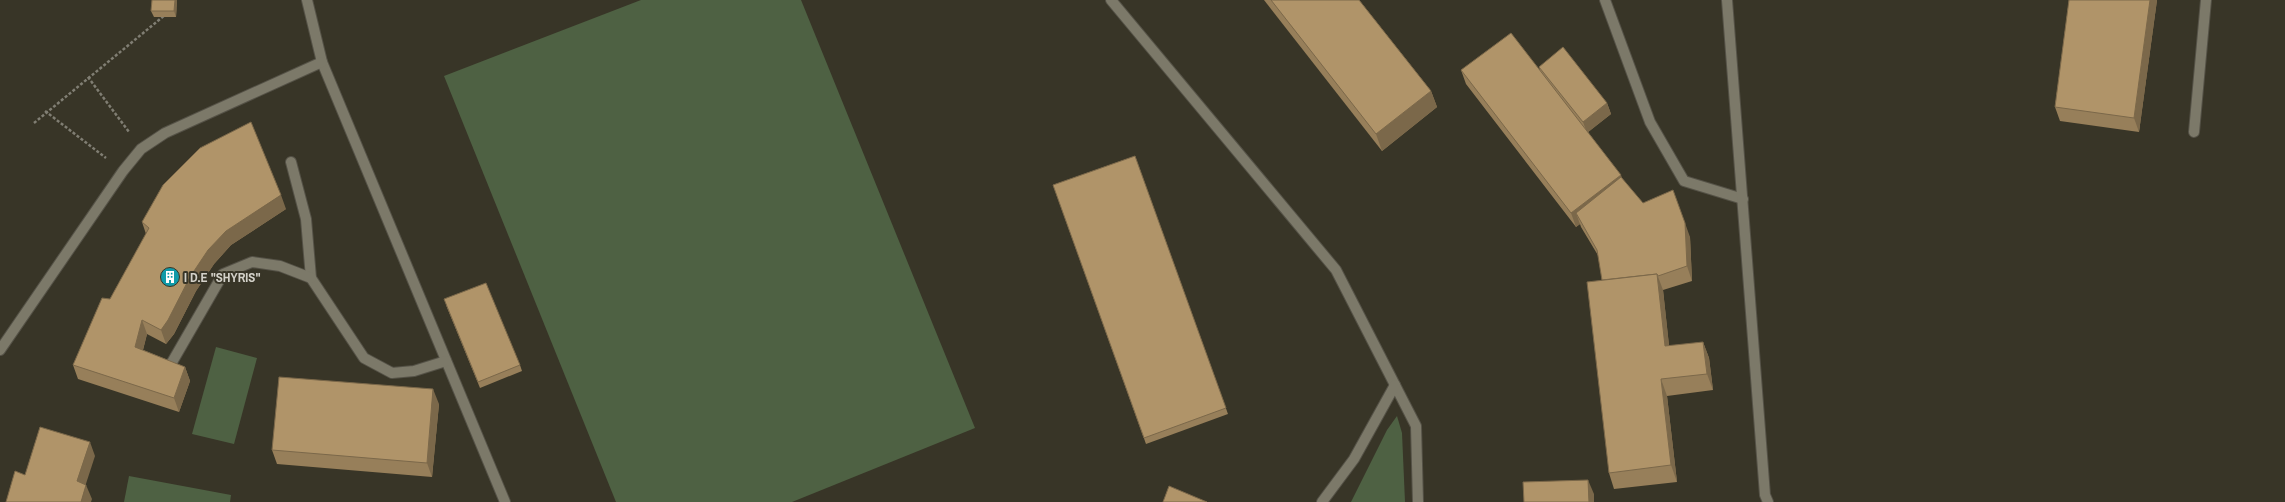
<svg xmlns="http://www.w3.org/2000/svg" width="2285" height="502" font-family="'Archivo Narrow',sans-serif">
<rect width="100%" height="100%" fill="#383527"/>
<g fill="#4e6143">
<polygon points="641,0 801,0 975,428 792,502 616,502 444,76"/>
<polygon points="216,347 257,358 234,444 192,434"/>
<polygon points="1397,416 1402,433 1405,502 1351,502 1387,430"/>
<polygon points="129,476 231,495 230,502 124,502"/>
</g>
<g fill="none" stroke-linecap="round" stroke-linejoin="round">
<defs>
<g id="service">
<polyline points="307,0 322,62 505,502"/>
<polyline points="1111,0 1336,270 1416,426 1418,502"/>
<polyline points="1605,0 1650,122 1684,181 1743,199"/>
<polyline points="1727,0 1765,495 1768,502"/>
<polyline points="2194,132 2206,0"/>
<polyline points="291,162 306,219 311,278 364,358 392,373 414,371 446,361"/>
<polyline points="0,350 123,171 141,149 165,133 322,62"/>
<polyline points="171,364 223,274 252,262 280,266 311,278"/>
<polyline points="1322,502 1354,459 1395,385"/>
</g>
</defs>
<use href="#service" stroke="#555247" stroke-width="12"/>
<g stroke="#807e73" stroke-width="2.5" stroke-dasharray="3 2" stroke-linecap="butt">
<polyline points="88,77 129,132"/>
<polyline points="45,111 106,158"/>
<polyline points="34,123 165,15"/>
</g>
<use href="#service" stroke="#7c7969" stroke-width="10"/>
</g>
<g fill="#977f5a">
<polygon points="152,0 177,0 176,17 154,17 151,11"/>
<polygon points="1264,0 1359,0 1431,91 1437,107 1382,151"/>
<polygon points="2069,0 2157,0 2139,132 2060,121 2055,107"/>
<polygon points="1539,67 1607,103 1611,114 1588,132 1622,179 1643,203 1690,237 1692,281 1663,290 1669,346 1703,342 1709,358 1713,390 1667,396 1677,482 1614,489 1609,473 1602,280 1599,257 1581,227 1580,224 1576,227 1466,84 1461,70 1540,70"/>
<polygon points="1135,156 1228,414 1146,444 1053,185"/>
<polygon points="286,209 231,245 214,264 196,291 174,334 166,344 147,334 143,350 185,367 190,381 179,412 78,379 73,365 110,299 146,234 142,222"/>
<polygon points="446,305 520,365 522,371 480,388"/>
<polygon points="439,404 432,477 277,464 272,450"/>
</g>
<g fill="#7b684a">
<polygon points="175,0 177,0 176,17 174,11"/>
<polygon points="2150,0 2157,0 2139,132 2134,118"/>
<polygon points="1431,91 1437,107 1382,151 1376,134"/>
<polygon points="1607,103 1611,114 1587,133 1583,122"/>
<polygon points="1621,175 1626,189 1576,213 1580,224 1576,227 1571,213"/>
<polygon points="281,195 286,209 231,245 214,264 196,291 174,334 166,344 161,330 190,277 208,250 226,231"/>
<polygon points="1685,223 1690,237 1692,281 1687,266"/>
<polygon points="1657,274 1663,290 1671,363 1665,346"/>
<polygon points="142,320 147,334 140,361 135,347"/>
<polygon points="1703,342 1709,358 1713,390 1707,374"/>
<polygon points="185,367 190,381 179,412 174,398"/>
<polygon points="1661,379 1667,396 1677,482 1671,465"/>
<polygon points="433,389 439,404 432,477 427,463"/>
<polygon points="90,442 95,456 82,496 77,481"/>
<polygon points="1588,480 1594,494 1594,502 1589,502"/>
<polygon points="86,485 92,499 91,502 81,502"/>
</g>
<g fill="#b09469" stroke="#7b684a">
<polygon points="152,0 175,0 174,11 151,11"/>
<polygon points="1271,0 1359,0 1431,91 1376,134"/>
<polygon points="2069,0 2150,0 2134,118 2055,107"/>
<polygon points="1511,33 1621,175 1571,213 1461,70"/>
<polygon points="1563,47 1607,103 1583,122 1539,67"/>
<polygon points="251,122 281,195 226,231 208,250 190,277 168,320 161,330 142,320 135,347 185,367 174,398 73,365 102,298 110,299 149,228 142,222 163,185 200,148"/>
<polygon points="1135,156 1226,408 1144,438 1053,185"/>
<polygon points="1621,177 1643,203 1673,190 1685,223 1687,266 1658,276 1657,274 1602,280 1597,250 1576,213"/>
<polygon points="1657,274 1665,346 1703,342 1707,374 1661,379 1671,465 1609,473 1587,282"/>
<polygon points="486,283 520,365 478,382 444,299"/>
<polygon points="279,377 433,389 427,463 272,450"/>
<polygon points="40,427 90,442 77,481 86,485 81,502 6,502 15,471 25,475"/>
<polygon points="1588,480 1589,502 1524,502 1523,482"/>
<polygon points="1169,486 1207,502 1163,502"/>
</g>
<defs>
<symbol id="building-disc" viewBox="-11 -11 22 22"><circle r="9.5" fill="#0f9aa8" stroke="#383527"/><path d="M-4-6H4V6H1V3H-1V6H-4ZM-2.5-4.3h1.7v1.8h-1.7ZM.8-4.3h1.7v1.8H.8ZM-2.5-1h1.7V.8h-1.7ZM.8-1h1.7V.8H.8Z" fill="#fff"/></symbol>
</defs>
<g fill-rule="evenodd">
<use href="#building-disc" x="159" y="266" width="22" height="22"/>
</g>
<g text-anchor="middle" stroke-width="4" stroke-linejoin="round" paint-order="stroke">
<g font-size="13" font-weight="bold" fill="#d3d1c9" stroke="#383527" text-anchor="start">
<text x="184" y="282">I D.E "SHYRIS"</text>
</g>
</g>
</svg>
